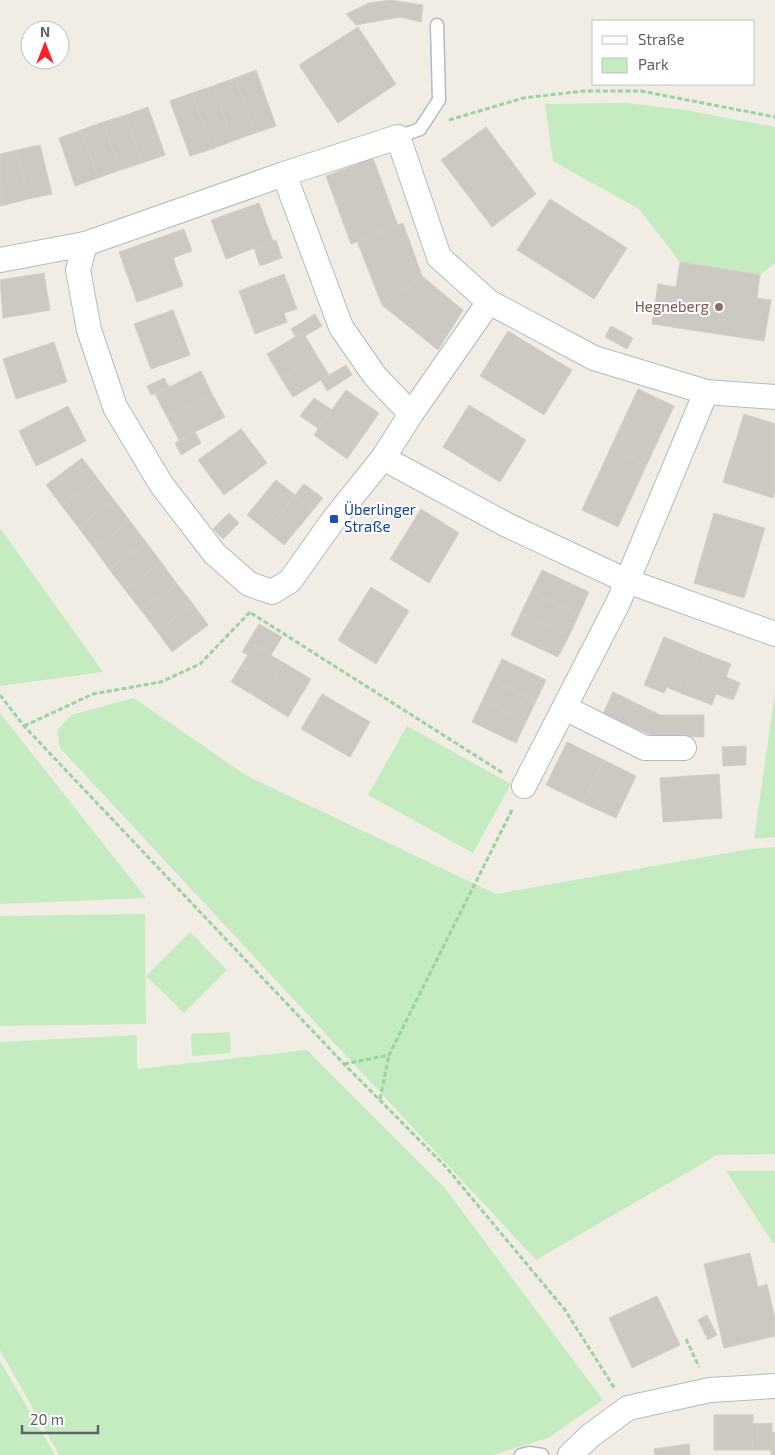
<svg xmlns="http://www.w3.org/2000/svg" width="775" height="1455" font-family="'Exo 2',sans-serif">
<rect width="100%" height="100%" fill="#f1ede5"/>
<g fill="#c5ebc0">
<polygon points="627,103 685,110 775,127 775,263 760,275 680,262 639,209 553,161 545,104"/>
<polygon points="0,528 103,672 0,686"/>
<polygon points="775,692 775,837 754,839"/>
<polygon points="134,698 247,776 496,894 750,849 775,847 775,1154 717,1155 536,1260 60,748 57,731 71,715"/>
<polygon points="0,713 146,898 0,904"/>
<polygon points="407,726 511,784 473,853 368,795"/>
<polygon points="145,914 146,1024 0,1026 0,916"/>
<polygon points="190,932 227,970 184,1013 146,976"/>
<polygon points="230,1032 231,1053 192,1056 191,1034"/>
<polygon points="137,1035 137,1069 307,1050 444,1187 603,1400 548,1438 493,1455 59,1455 0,1350 0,1042"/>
<polygon points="726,1171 775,1171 775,1243 773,1243"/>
<polygon points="0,1361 55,1455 0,1455"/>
</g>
<g fill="#ccc8c2" stroke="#d6cec3">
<polygon points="390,0 423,5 421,22 400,17 356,25 346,14 369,3"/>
<polygon points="358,27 396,84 338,123 299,65"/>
<polygon points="256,70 276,126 255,133 235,78"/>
<polygon points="235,78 255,133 233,141 213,86"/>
<polygon points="213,86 233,141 212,149 192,93"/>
<polygon points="192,93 212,149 190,156 170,101"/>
<polygon points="148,107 165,155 142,163 126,115"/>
<polygon points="126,115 142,163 120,170 103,122"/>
<polygon points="103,122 120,170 98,178 81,130"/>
<polygon points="486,127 536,194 492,227 441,160"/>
<polygon points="81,130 98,178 75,186 59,138"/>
<polygon points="40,145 52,194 28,199 17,150"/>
<polygon points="17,150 28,199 5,205 0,184 0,154"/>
<polygon points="373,158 398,226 351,244 326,176"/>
<polygon points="0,184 5,205 0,206"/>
<polygon points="550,199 627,248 594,299 517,250"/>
<polygon points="259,203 273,241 226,259 211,220"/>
<polygon points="403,223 422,276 382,305 357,241"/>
<polygon points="184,229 192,251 173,258 183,286 137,302 119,252"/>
<polygon points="276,240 282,258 260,266 254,248"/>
<polygon points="680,262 760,275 757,298 771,300 764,341 652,324 658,284 676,287"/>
<polygon points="44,273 50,310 3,318 0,280"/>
<polygon points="284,274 297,309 284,313 287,322 255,334 239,291"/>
<polygon points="422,276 463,310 438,350 382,305"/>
<polygon points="173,310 190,355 151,369 134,324"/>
<polygon points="315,314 322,326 305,336 303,332 295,336 291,329"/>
<polygon points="611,326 633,338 627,349 605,337"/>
<polygon points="508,331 572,370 544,415 480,376"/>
<polygon points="303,332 317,356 281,378 267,354"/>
<polygon points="54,342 67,382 16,399 3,359"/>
<polygon points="317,356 329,375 293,397 281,378"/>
<polygon points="346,365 352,375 327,391 321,380"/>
<polygon points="201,371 212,394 167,417 155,394"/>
<polygon points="164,378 169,387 151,395 147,386"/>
<polygon points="638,389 674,406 646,466 610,449"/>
<polygon points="346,390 379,413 347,459 314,435"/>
<polygon points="212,394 225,417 179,440 167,417"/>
<polygon points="314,398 332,410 319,429 300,416"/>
<polygon points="469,405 526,440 500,482 443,447"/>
<polygon points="68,406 86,441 36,466 19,431"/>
<polygon points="744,414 775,424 775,491 773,498 723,482"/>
<polygon points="241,429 267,463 224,495 198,460"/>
<polygon points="195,432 201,443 181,455 175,443"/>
<polygon points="610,449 646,466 618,527 582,510"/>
<polygon points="82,458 98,479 62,506 46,485"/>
<polygon points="98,479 114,500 78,527 62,506"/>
<polygon points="276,480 295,495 267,531 247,515"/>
<polygon points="304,484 323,498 313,510 295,495"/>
<polygon points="295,495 313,510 284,545 267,531"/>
<polygon points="114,500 130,521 94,548 78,527"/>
<polygon points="421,509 459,533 429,583 390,559"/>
<polygon points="229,513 239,523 223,539 213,529"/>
<polygon points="714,513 765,528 744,598 694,583"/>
<polygon points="130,521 146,542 109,569 94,548"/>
<polygon points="146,542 161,562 125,590 109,569"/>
<polygon points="161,562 177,584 141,610 125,590"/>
<polygon points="542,570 589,592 579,614 531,592"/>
<polygon points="177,584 193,604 157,631 141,610"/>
<polygon points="371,587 409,611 376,664 338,640"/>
<polygon points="531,592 579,614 569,636 521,613"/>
<polygon points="193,604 208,625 172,652 157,631"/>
<polygon points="521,613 569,636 558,657 511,635"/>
<polygon points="259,624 282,637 271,655 254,645 248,655 242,652"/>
<polygon points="664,637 700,652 683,694 667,687 664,693 644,685"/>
<polygon points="254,645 284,663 261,700 231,682"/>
<polygon points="700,652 731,664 726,677 740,683 733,700 716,694 712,705 683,694"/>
<polygon points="502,659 546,680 536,701 492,680"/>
<polygon points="284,663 311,679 288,717 261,700"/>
<polygon points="492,680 536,701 526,722 482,701"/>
<polygon points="613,692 660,715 704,715 704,737 654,736 603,714"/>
<polygon points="322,694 370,722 350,757 301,729"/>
<polygon points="482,701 526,722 516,743 472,722"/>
<polygon points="567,742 604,760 583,803 546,785"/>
<polygon points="746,746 746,765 723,766 722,747"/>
<polygon points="604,760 636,776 616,818 583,803"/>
<polygon points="719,774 722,818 663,822 660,778"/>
<polygon points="750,1253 758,1287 767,1284 775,1319 775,1336 724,1348 704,1264"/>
<polygon points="657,1296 680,1345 632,1368 609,1318"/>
<polygon points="707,1315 717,1335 708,1340 698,1320"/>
<rect x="714" y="1415" width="39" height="35"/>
<polygon points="772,1423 772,1432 775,1432 775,1455 771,1455 771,1450 753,1450 752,1424"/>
<polygon points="689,1444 690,1455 655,1455 654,1449"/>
</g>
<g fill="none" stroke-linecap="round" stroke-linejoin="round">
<defs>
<g id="service">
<polyline points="398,137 420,129 439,100 437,25"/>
<polyline points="521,1455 529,1453 542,1455"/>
</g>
<g id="minor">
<polyline points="284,174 398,137 439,257 489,302 411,414"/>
<polyline points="85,244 284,174 341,327 375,376 411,414 383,458"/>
<polyline points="0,260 85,244 78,270 89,330 115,407 161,484 214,553 249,584 272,592 290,581 334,519 383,458 507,525 627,581 775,634"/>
<polyline points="489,302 594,358 706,392 775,397"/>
<polyline points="565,708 645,748 684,748"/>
<polyline points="524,786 618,603 706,392"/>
<polyline points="570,1455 590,1436 628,1408 710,1390 775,1386"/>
</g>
</defs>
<use href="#service" stroke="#b6b9bd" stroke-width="15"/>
<use href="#minor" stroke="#b6b9bd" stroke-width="26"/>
<g stroke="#9ad2a3" stroke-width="3" stroke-dasharray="5 2.5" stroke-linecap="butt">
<polyline points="449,120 523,98 584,91 641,91 775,117"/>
<polyline points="251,613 503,773"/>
<polyline points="0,695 24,726 344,1064 445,1166 565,1310 615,1389"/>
<polyline points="24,726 93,694 161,682 200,664 250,612"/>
<polyline points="344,1064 389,1055 513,808"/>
<polyline points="380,1099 389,1055"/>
<polyline points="686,1339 699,1367"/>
</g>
<use href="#service" stroke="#fff" stroke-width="12"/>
<use href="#minor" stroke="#fff" stroke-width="24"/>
</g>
<circle fill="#8d6e63" stroke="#fff" stroke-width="2" cx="719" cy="307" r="5"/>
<rect fill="#1a4fb4" stroke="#fff" stroke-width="2" x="329" y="514" width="10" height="10" rx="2.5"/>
<g text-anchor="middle" stroke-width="4" stroke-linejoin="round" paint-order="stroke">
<g font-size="15" fill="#785e54" stroke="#fff" text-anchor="end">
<text x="709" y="312">Hegneberg</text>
</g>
<g font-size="15" fill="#164399" stroke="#fff" text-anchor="start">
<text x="344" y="515">Überlinger<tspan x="344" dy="17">Straße</tspan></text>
</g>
</g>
<rect x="592" y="20" width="162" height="65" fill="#ffffff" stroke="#bec1c2"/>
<rect x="602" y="36" width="25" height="8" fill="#ffffff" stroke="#bec1c2"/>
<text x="638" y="45" font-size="15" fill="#5d6367">Straße</text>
<rect x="602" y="58" width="25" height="15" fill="#c5ebc0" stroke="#bec1c2"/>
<text x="638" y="70" font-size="15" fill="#5d6367">Park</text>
<g transform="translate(45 45)"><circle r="24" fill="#ffffff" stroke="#bec1c2"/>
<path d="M0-4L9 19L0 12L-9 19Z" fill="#fb2129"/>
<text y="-8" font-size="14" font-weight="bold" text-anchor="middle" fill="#5d6367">N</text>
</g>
<path d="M22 1425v8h76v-8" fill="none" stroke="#5d6367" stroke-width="2.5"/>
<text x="30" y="1425" font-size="15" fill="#5d6367" stroke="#ffffff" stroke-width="4" paint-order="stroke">20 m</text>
</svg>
